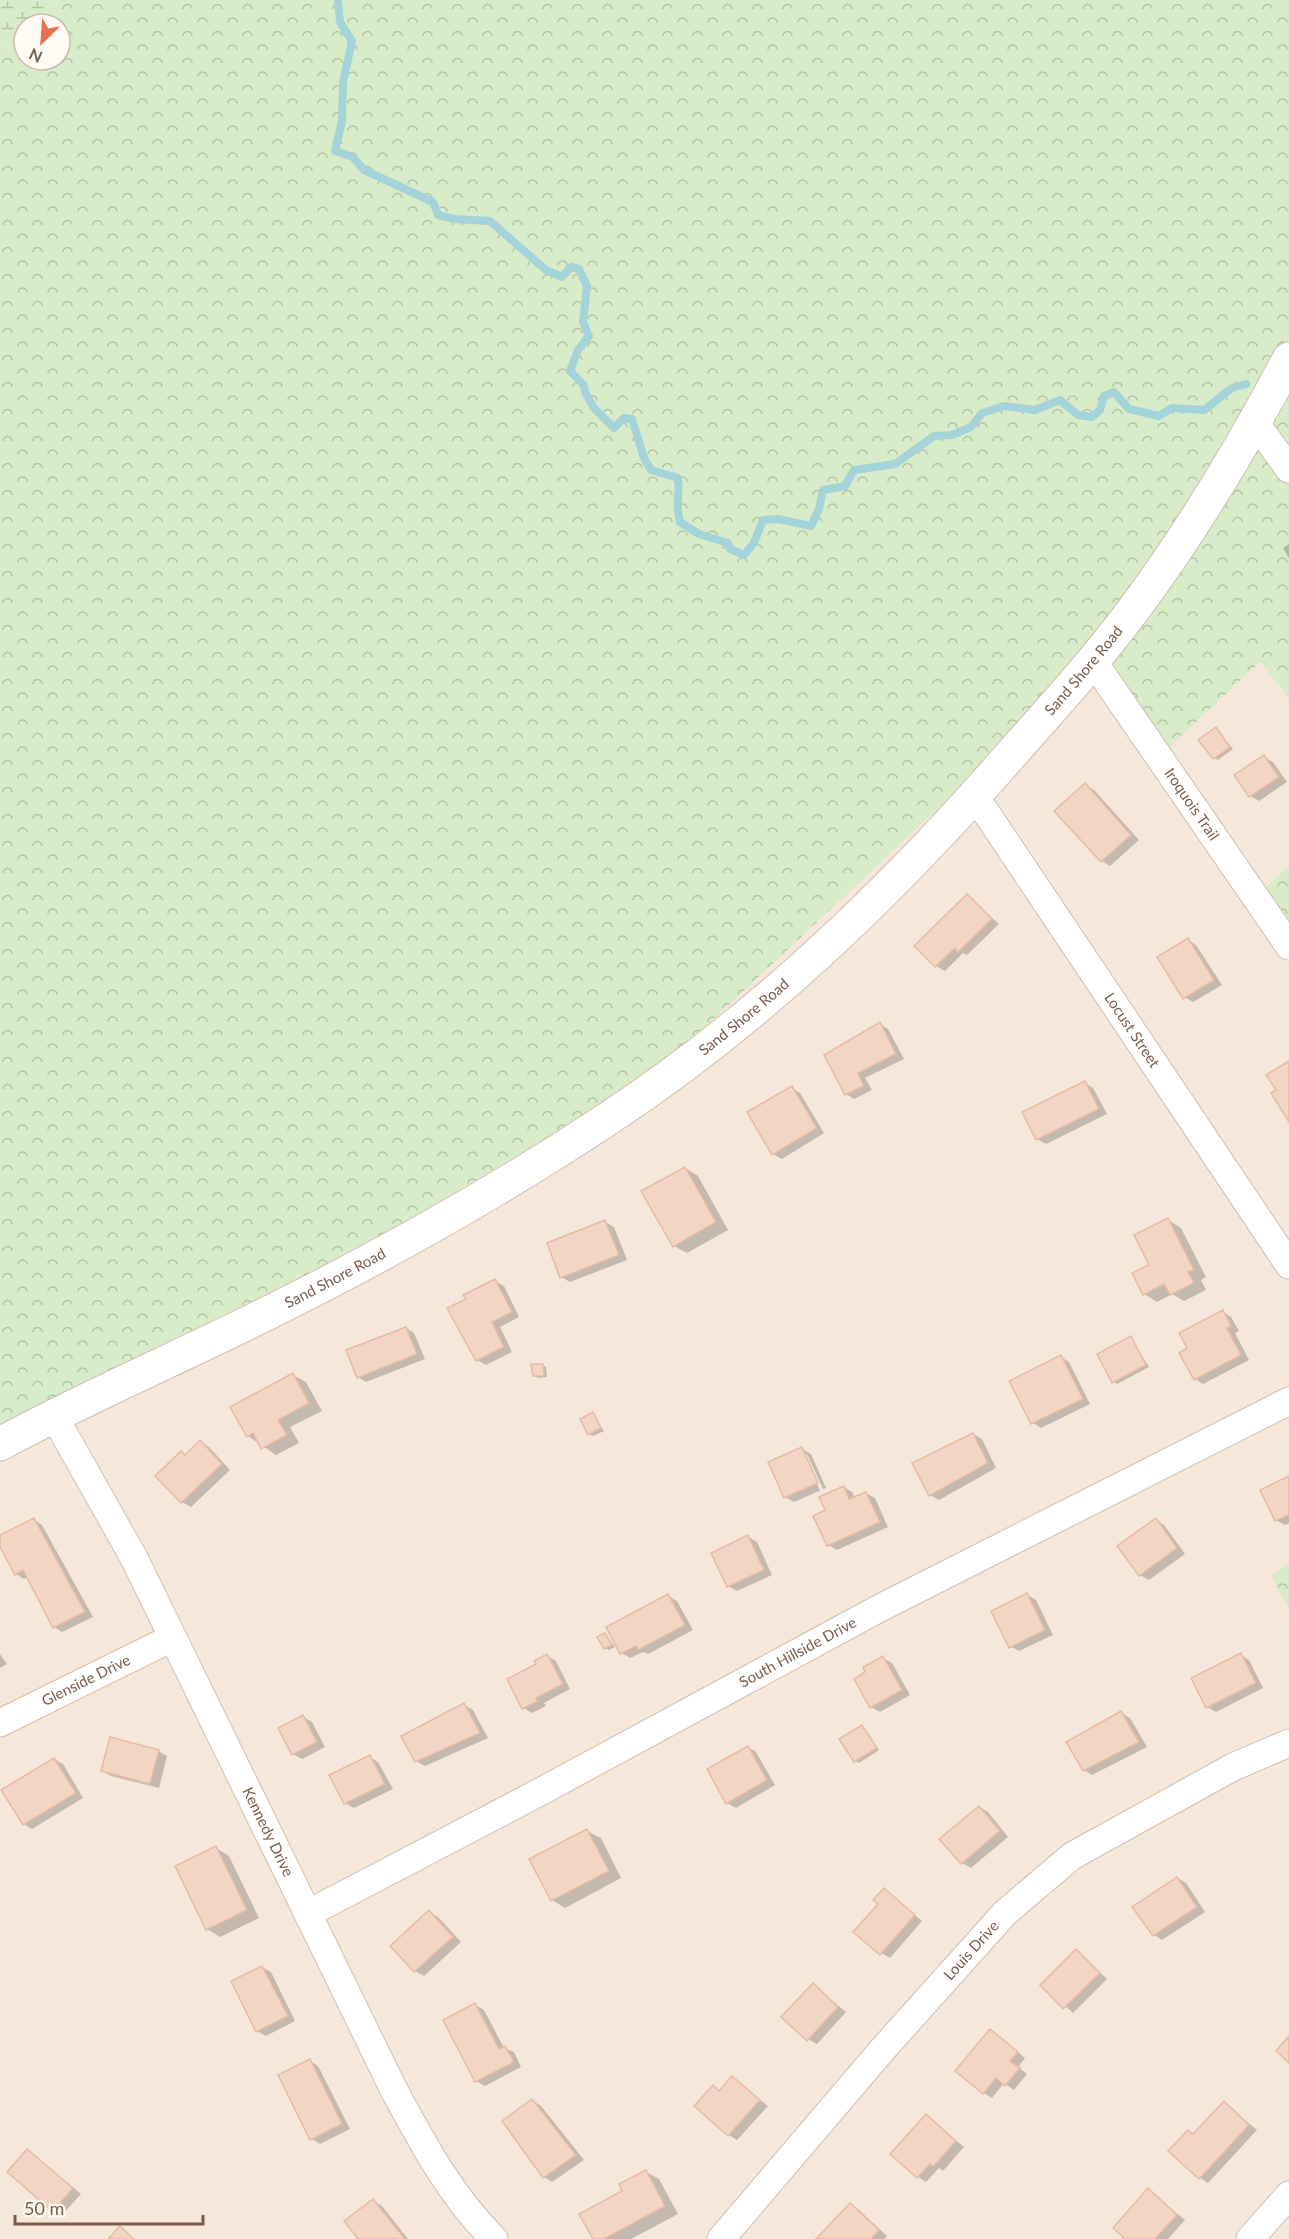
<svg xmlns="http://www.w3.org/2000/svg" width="1289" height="2239" font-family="Lato,sans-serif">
<defs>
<pattern id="forest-crowns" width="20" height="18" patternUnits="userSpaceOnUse" patternTransform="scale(1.5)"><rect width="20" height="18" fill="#d8ecc9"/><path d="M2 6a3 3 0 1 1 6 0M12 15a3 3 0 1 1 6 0" fill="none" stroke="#b4c2a5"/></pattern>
<pattern id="wetland-marsh" width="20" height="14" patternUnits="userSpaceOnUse" patternTransform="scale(1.5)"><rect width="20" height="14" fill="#d8ecc9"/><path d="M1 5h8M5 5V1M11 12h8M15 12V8" fill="none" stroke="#b4c2a5"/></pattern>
</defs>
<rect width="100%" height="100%" fill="#fdf6ec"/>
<polygon fill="#f5e8da" points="1260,662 1289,698 1289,866 1257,894 1289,944 1289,1564 1271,1575 1289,1610 1289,2239 0,2239 0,1457 1088,668 1161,754"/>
<g fill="url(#forest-crowns)">
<polygon points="57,0 1289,0 1289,698 1260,662 1161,755 1088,668 625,1102 0,1457 0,45 24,26 24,60 60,60 60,24 26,24"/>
<polygon points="1289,866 1289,944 1257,894"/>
<polygon points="1289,1564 1289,1610 1271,1575"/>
</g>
<polygon fill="url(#wetland-marsh)" points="0,0 57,0 0,45"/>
<g fill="#0003" fill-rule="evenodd">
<polygon points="1289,544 1289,558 1283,548"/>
<polygon points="1216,729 1233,749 1218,760 1214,758"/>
<polygon points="1264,757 1273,762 1287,782 1259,801 1250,796"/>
<polygon points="1085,785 1094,790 1139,840 1110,866 1102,861 1056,811"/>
<polygon points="967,896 999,924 967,955 963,953 945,971 936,966"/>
<polygon points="1188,940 1196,945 1222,985 1193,1002 1184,997"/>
<polygon points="880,1024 888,1029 904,1059 865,1078 872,1090 854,1099 846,1094"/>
<polygon points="1085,1083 1093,1088 1107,1114 1046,1144 1037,1139"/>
<polygon points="792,1088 800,1093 824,1133 782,1159 773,1154"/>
<polygon points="685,1168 698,1176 728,1230 687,1253 674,1246"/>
<polygon points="1168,1220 1181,1228 1206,1277 1201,1280 1206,1290 1184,1301 1172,1294 1157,1302 1144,1294"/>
<polygon points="605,1222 614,1227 627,1260 570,1282 561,1277"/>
<polygon points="495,1281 504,1286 519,1317 500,1327 512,1352 486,1365 477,1360 468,1300"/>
<polygon points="1223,1312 1231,1317 1239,1331 1235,1333 1249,1360 1203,1384 1195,1379 1189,1349"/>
<polygon points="406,1328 414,1333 425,1359 366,1382 358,1377"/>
<polygon points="1131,1338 1149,1367 1117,1384 1113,1381"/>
<polygon points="1061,1357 1069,1362 1090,1404 1041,1428 1033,1423"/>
<polygon points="542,1365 546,1367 547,1377 538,1378 534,1376"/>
<polygon points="293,1375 306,1382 322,1411 290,1427 299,1443 276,1455 248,1436"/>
<polygon points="592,1414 604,1431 593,1436 589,1434"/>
<polygon points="973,1434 982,1439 996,1468 939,1500 930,1495"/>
<polygon points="200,1442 209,1447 230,1470 191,1507 182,1502 186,1456"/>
<path d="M802,1449l9,5 15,34 -32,14 -9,-5zM804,1454h3l16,35 -3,2z"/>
<polygon points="1289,1478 1289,1523 1285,1525 1276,1520"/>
<polygon points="844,1487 852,1492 855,1498 866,1493 875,1498 888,1527 837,1550 828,1545 827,1511"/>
<polygon points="34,1520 42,1525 93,1617 62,1632 54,1627 28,1577 24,1579 16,1574 0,1544 0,1537"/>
<polygon points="1156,1520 1164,1525 1185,1554 1149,1580 1140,1575"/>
<polygon points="748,1537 757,1542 772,1575 737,1591 728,1586"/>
<polygon points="1027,1595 1036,1600 1053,1635 1019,1651 1010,1646"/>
<polygon points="668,1596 677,1601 693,1630 648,1654 643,1652 630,1658 622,1653 608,1628"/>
<polygon points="605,1634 615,1647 609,1650 605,1648"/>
<polygon points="0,1654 7,1664 0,1668"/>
<polygon points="1241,1655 1249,1660 1263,1688 1216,1712 1207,1707"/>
<polygon points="547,1656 556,1661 570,1689 544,1703 546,1706 532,1713 524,1708 538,1664"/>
<polygon points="883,1658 892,1663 910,1695 880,1712 871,1707 867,1673"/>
<polygon points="464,1705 473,1710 488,1738 425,1766 416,1761"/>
<polygon points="1121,1713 1130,1718 1147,1747 1092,1775 1084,1770"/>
<polygon points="303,1717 312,1722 325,1747 302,1759 293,1754"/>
<polygon points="862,1727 879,1750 859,1763 855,1761"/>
<polygon points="748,1747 756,1752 775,1785 736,1808 727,1803"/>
<polygon points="158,1751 167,1756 159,1788 111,1776 102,1771"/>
<polygon points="370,1757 378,1762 393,1789 354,1808 345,1803"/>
<polygon points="54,1759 63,1764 83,1798 32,1829 24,1824"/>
<polygon points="979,1807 988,1812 1008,1837 971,1868 962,1863 942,1839"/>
<polygon points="587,1831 601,1838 621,1878 565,1908 552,1900"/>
<polygon points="216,1848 229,1856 259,1918 220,1937 207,1929"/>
<polygon points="1177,1878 1186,1883 1205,1912 1162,1940 1154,1935"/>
<polygon points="884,1890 922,1921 890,1958 881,1953 880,1904"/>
<polygon points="429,1912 438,1917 461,1942 424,1976 415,1971"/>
<polygon points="1077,1951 1107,1979 1073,2013 1042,1985"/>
<polygon points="262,1967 271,1972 295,2021 266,2036 257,2031"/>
<polygon points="813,1985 846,2012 817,2044 808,2039"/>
<polygon points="475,2005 484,2010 504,2048 514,2052 521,2067 485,2086 476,2081"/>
<polygon points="990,2030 1025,2058 1018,2067 1027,2074 1014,2090 1004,2083 992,2098 984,2093"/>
<polygon points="310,2061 318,2066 350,2129 320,2144 312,2139 280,2076"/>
<polygon points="732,2077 768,2106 737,2140 729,2135 713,2087 720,2091"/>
<polygon points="533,2101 541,2106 584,2160 552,2182 544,2177"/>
<polygon points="1224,2103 1257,2130 1208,2183 1200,2178 1194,2135"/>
<polygon points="926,2116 964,2147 943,2171 939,2168 926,2182 918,2177"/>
<polygon points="28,2151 81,2194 62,2215 54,2210"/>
<polygon points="646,2172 659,2179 678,2214 631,2239 595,2239"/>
<polygon points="1148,2190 1185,2220 1168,2239 1128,2239"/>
<polygon points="373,2201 382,2206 408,2239 360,2239"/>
<polygon points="850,2205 859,2210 887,2236 884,2239 818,2239"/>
</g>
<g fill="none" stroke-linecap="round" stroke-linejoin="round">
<path stroke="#a5d3da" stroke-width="8" d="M338,0l2,22 12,19 -9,41 -1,39 -7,30 18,6 11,13 69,32 5,13 16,4 36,2 56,49 16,7 9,-10 8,2 8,17 -4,36 6,14 -11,14 -8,21 14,14 1,7 9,16 20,20 10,-10 8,1 12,39 7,12 27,8c2,17 -3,27 2,44l19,12 29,9 2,6 14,6 10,-12 9,-23 15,-1 33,7 8,-17 4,-19 22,-4 9,-16 41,-6 39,-28 18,-1 19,-8 11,-14 22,-7 31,4 25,-10 18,15 14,2 8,-7 4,-14 10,-4 15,17 30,7 13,-8 32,2 28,-22 14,-4"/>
</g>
<g fill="#f3d5c3" stroke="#e6bba3" stroke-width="1.5">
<polygon points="1216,727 1230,747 1213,759 1198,740"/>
<polygon points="1264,755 1279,777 1249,797 1234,775"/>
<polygon points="1085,783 1131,835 1101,862 1054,811"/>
<polygon points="967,894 992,919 958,952 955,948 935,967 914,946"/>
<polygon points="1188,938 1214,980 1183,999 1157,957"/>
<polygon points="880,1022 896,1054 858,1073 864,1086 845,1095 824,1055"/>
<polygon points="1289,1061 1289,1122 1271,1093 1276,1090 1266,1075"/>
<polygon points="1085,1081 1099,1109 1036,1140 1022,1112"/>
<polygon points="792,1086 817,1128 772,1155 747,1112"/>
<polygon points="685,1167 716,1222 673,1247 641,1191"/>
<polygon points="1168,1218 1194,1270 1188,1272 1194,1283 1170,1295 1164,1284 1143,1295 1132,1273 1149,1265 1134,1235"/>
<polygon points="605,1220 619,1255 560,1278 547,1243"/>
<polygon points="495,1279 512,1312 492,1322 504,1347 476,1361 447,1308 466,1299 463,1295"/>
<polygon points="1223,1310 1231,1326 1227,1328 1241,1355 1194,1380 1179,1353 1187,1348 1179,1333"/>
<polygon points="406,1327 417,1354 357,1378 346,1350"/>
<polygon points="1131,1336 1146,1365 1112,1383 1097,1354"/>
<polygon points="1061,1355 1083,1399 1031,1424 1009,1381"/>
<polygon points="531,1364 543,1364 544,1376 533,1376"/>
<polygon points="293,1373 309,1403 278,1420 287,1435 261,1449 253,1433 247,1437 230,1407"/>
<polygon points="593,1412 601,1428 588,1435 580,1419"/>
<polygon points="973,1433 988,1463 929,1496 912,1463"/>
<polygon points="200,1440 222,1464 181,1503 155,1476 181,1451 185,1455"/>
<polygon points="802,1447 818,1483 784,1498 768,1462"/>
<polygon points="1289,1476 1289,1515 1275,1521 1260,1490"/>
<polygon points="844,1486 849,1499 866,1492 880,1522 827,1546 813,1516 825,1510 819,1497"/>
<polygon points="34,1518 85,1612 53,1628 23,1570 15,1575 0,1547 0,1535"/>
<polygon points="1156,1518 1177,1548 1139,1576 1117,1546"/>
<polygon points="748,1535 764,1570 727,1587 711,1553"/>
<polygon points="1027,1593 1045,1630 1009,1648 991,1611"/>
<polygon points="668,1594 685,1625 638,1650 636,1646 620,1654 606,1627"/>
<polygon points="605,1633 612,1645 604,1649 597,1637"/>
<polygon points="1241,1653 1256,1683 1206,1708 1191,1678"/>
<polygon points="547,1654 563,1684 536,1698 538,1701 522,1709 507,1679 536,1664 534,1661"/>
<polygon points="883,1656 902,1690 870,1708 854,1679 865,1672 863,1667"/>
<polygon points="464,1703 480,1733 415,1762 401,1736"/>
<polygon points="1121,1711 1139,1742 1083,1771 1066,1742"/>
<polygon points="303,1715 317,1742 292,1755 278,1728"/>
<polygon points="862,1725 877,1748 854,1762 839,1739"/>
<polygon points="110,1737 159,1750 150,1784 101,1771"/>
<polygon points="748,1746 767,1780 726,1804 707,1769"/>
<polygon points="370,1755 385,1784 344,1804 329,1775"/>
<polygon points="54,1758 76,1793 23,1825 1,1790"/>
<polygon points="979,1806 1000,1831 961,1864 939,1839"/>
<polygon points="587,1829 609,1871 551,1901 529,1859"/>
<polygon points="216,1846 247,1910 206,1930 175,1866"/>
<polygon points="1177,1877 1197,1907 1153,1936 1132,1907"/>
<polygon points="884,1888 915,1915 880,1955 853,1932 878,1904 873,1900"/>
<polygon points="429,1910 453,1937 414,1972 390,1946"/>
<polygon points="1076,1949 1100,1973 1063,2009 1040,1985"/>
<polygon points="262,1966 288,2016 256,2032 231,1981"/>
<polygon points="813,1983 838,2007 807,2041 781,2017"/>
<polygon points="475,2003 499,2049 505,2046 514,2062 475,2082 443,2020"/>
<polygon points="990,2029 1018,2052 1010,2061 1020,2068 1005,2086 996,2078 983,2094 955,2071"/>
<polygon points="1289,2036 1289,2063 1276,2051"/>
<polygon points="310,2059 342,2124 310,2140 278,2075"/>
<polygon points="732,2076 760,2100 728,2136 694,2106 713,2085 719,2091"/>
<polygon points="532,2099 576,2155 543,2178 502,2121"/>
<polygon points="1224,2101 1249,2125 1199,2179 1168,2151 1188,2130 1193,2134"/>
<polygon points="926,2114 956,2141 933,2167 930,2164 917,2178 890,2154"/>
<polygon points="27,2149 73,2188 53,2212 7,2172"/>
<polygon points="646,2170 665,2206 604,2239 593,2239 579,2214 622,2191 619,2184"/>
<polygon points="1148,2188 1177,2215 1155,2239 1125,2239 1113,2228"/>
<polygon points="373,2199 405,2239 358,2239 344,2221"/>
<polygon points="850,2203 879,2230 871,2239 816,2239"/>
<polygon points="120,2226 134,2239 108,2239"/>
</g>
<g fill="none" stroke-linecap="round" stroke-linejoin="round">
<defs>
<g id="minor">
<polyline points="1255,422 1289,469"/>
<path id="s1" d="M1093,661l196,285"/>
<path id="s2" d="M975,796l314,469"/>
<path id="s3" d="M54,1416l80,142 259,530c29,54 57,107 101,151"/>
<path id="s4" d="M0,1723l172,-85"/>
<path id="s5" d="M309,1913l229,-120 342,-185 409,-207"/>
<path id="s6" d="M721,2239l162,-190 122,-136 67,-57 161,-89 56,-24"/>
<polyline points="1250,2239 1289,2195"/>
</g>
<g id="tertiary">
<path id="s7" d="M0,1444c86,-47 176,-85 264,-129 115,-57 238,-126 345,-197 148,-98 275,-219 391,-351 46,-52 93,-103 134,-158 59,-79 109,-163 155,-250"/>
</g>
</defs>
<use href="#minor" stroke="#d1beb0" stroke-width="29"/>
<use href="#tertiary" stroke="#d1beb0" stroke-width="35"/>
<use href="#minor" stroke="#fff" stroke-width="27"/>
<use href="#tertiary" stroke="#fff" stroke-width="33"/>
</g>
<g text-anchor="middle" stroke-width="6" stroke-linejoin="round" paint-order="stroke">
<g font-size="15" fill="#7a5c4d" stroke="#fffaf3">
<text dy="5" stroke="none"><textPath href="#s7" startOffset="1346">Sand Shore Road</textPath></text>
<text dy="5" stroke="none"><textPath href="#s1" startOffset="174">Iroquois Trail</textPath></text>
<text dy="5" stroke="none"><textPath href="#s7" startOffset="860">Sand Shore Road</textPath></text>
<text dy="5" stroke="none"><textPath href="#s2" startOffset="282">Locust Street</textPath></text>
<text dy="5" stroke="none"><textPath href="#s7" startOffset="374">Sand Shore Road</textPath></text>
<text dy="5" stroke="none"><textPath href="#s5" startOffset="554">South Hillside Drive</textPath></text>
<text dy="5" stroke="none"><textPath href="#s4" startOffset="96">Glenside Drive</textPath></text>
<text dy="5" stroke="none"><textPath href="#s3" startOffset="468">Kennedy Drive</textPath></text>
<text dy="5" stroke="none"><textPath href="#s6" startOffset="382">Louis Drive</textPath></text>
</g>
</g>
<g transform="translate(42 42) rotate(205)"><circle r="28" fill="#fffaf3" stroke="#cabbb1" stroke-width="1.5"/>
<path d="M0-4.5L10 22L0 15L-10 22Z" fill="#e76f51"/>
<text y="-9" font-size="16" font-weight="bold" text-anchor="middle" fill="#7a5c4d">N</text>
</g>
<path d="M15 2215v9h188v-9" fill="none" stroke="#7a5c4d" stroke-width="3"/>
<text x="24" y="2215" font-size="18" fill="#7a5c4d" stroke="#fffaf3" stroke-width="4.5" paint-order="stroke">50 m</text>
</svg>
